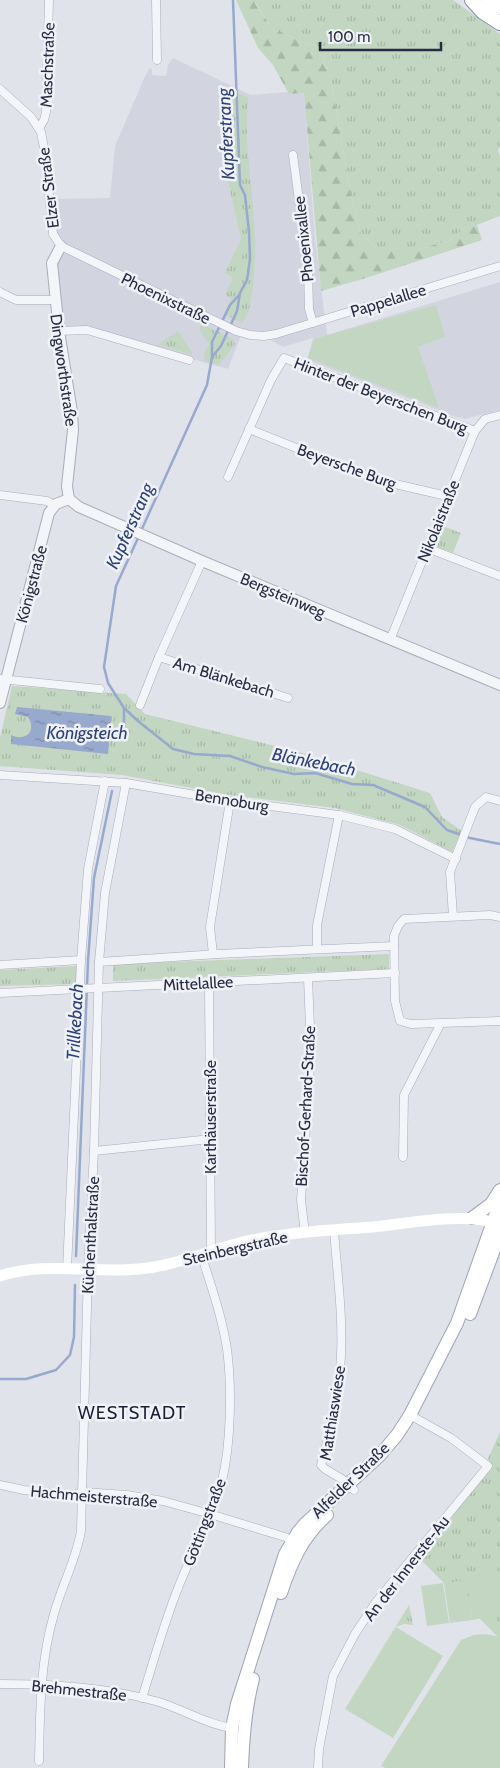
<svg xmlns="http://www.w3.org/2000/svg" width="500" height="1768" font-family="Cabin,sans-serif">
<defs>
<pattern id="grass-tufts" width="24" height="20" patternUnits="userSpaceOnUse" patternTransform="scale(1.25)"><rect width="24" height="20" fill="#c2d6c1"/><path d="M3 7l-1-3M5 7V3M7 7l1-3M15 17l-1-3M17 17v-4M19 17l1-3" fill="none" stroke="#a7b8a7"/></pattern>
<pattern id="forest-firs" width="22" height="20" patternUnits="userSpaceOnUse" patternTransform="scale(1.25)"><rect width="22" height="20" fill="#c2d6c1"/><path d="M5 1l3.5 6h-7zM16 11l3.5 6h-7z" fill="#a7b8a7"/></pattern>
<pattern id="water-ripples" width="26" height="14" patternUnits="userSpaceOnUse" patternTransform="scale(1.25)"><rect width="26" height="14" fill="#98a9ce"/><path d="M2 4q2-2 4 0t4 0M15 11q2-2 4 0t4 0" fill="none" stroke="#7c8aa9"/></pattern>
</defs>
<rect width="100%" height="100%" fill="#e1e3eb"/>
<polygon fill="#d2d5e0" points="173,58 251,95 288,92 290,94 304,93 315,238 327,335 500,282 500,410 465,419 456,417 307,360 313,338 283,347 264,336 242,333 228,369 87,330 59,331 52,263 58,250 53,234 49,199 110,198 115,146 146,74 150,68 152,69 152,75 166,76 168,65"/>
<g fill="url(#grass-tufts)">
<polygon points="257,0 453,0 500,34 500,147 498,149 500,156 500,216 477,225 465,227 451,240 419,249 377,249 360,232 351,195 330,73 316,46 299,41 271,27 255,2"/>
<path d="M227,88l21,9c0,12 -2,25 -1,38 1,34 7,69 8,103 1,16 -1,76 -13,85l-18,-9 7,-15 -6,-4 8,-17 -8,-5 16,-34 -13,-58 3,-5z"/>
<polygon points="202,324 233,339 235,344 219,365 204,361 206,348 210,345 199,330"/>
<polygon points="178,331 192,352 192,355 158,344"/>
<polygon points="443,526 461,533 453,553 435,546"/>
<polygon points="12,686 126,694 145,714 296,751 430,793 442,817 462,831 452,852 400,825 335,808 229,795 122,775 0,766 0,738"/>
<polygon points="389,954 389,969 113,981 113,964"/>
<polygon points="77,966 77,984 0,986 0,970"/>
<polygon points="500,1432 500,1639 419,1558 451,1519 487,1461"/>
<polygon points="409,1605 413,1625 404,1624 395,1627 345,1709"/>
</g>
<polygon fill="url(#forest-firs)" points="236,0 257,0 255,3 271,27 299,41 316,46 330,73 351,195 360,232 377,249 419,249 451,240 465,227 477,225 482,240 366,278 321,291 304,93 289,94 273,65 258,48"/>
<g fill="#c2d6c1">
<polygon points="436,305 445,337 418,347 439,408 308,358 314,339"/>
<polygon points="500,1574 500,1615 472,1620 467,1579"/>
<polygon points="466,1580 472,1620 450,1623 444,1583"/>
<polygon points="443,1583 449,1623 427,1626 421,1586"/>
<polygon points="396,1627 443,1656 393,1738 345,1709"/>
<polygon points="486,1634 500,1637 500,1768 385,1768 381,1766 461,1640 474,1635"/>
</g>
<path fill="url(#water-ripples)" d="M17,707l94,9 -3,38 -97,-10v-9c15,7 26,-4 17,-18l-13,-3z"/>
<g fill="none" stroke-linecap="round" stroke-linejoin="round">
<g stroke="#98a9ce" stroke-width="2.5">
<polyline points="212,355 212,342 230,305 240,294"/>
<polyline points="141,531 207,385 212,357 221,346 237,311 240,293 247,280 250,259 249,232 245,195 240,185 233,0"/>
<polyline points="139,536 116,586 104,667 108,683 124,708 138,721 173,749 194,754 230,756 262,767 294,774 315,773 352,784 373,785 425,807 447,830 470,838 500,844"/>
<polyline points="124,727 124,708"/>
<polyline points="76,1256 88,961 94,878 112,791"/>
<polyline points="0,1379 26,1379 56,1370 70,1355 74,1337 75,1285"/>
</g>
<defs>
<g id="minor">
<polyline points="156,0 157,60"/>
<polyline points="0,89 31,117 41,132 44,148 53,234 61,246 236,331 250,335 264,336 276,334 500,266"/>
<polyline points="39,128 44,120 46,112 49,0"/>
<polyline points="293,155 308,269 309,309 313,323"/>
<polyline points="0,292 16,300 55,300"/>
<polyline points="59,331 87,330 189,360"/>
<polyline points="249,429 356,472 395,484 447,496"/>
<polyline points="228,477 271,380 284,358 475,431"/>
<polyline points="0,495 47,501 54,505"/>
<polyline points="427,548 500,576"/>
<polyline points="390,640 475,431 485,419 500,415"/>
<polyline points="159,657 288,698"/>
<polyline points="0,679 100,689"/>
<polyline points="140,705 159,657 202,561"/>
<polyline points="0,775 126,783 230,801 339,815 395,829 456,859"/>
<polyline points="453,916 450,872 475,807 486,797 500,801"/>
<polyline points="500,917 490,915 404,919 398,926 394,936 395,1001 400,1021 411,1024 500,1021"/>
<polyline points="317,949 317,925 339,815"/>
<polyline points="213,954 210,927 230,801"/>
<polyline points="99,962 218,954 394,946"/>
<polyline points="0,965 81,960"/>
<polyline points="209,983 211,1251"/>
<polyline points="0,993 395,973"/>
<polyline points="94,1151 211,1139"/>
<polyline points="403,1157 404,1095 441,1023"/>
<path d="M334,1230c3,42 9,84 7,126 -2,38 -10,73 -20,109l4,4 17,10 12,11"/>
<polyline points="305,1233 301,1200 311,1051 308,978"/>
<polyline points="67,1269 81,960 88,869 105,781"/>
<polyline points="0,1485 24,1490 74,1495 82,1492 127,1495 163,1501 210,1514 285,1537 295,1542"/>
<path d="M0,1684c54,0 106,3 159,18 25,8 49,23 75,26"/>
<path d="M142,1698c13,-41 24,-83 41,-122 13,-31 31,-62 39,-95 9,-37 10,-94 5,-132 -5,-32 -16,-64 -26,-95"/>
<path d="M39,1761c1,-50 1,-99 15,-147 8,-29 22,-54 27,-83l7,-261 6,-119 5,-189 6,-69 21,-110"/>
<polyline points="318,1768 319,1749 333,1676 355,1634 376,1602 488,1466 451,1438 410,1415"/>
</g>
<g id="tertiary">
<polyline points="61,246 52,263 59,331 72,412 73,430 67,486 69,499"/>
<polyline points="69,499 79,507 202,561 500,685"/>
<polyline points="0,703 49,513 56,504 69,499"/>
</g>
<g id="primary">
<polyline points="472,1218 491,1204 500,1190"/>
<polyline points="470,1314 500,1234"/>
<path d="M281,1593c10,-30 21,-56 46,-78"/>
<polyline points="231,1768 232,1728 237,1704 285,1554 298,1532 305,1524 380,1455 397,1435 410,1415 457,1323 500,1202"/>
<path d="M242,1768c1,-31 3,-59 11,-89"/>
</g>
<g id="trunk">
<polyline points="472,0 483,12 500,23"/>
<polyline points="489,0 500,7"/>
</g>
</defs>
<use href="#minor" stroke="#a9acb9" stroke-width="9"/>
<use href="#tertiary" stroke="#a9acb9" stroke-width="12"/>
<use href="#primary" stroke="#9fa4b8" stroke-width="14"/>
<use href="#trunk" stroke="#868ca3" stroke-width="16"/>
<use href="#minor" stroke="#f4f5f9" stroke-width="8"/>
<use href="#tertiary" stroke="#f4f5f9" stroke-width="10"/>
<path stroke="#fff" stroke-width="11" d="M0,1276c50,-16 103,0 154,-9 33,-6 65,-20 98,-27 40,-8 81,-10 121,-13 37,-4 92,-15 127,-3"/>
<use href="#primary" stroke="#fff" stroke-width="12"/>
<use href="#trunk" stroke="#fff" stroke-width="14"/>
</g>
<g text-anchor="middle" stroke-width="5" stroke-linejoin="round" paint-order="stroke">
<g font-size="16" fill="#272c44" stroke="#f0f2f8">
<text transform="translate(47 65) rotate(-88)" y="6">Maschstraße</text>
<text transform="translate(48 188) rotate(-97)" y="6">Elzer Straße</text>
<text transform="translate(303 239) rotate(-96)" y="6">Phoenixallee</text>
<text transform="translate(166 298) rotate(26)" y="6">Phoenixstraße</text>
<text transform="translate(388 300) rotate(-17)" y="6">Pappelallee</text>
<text transform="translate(64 370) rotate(82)" y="6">Dingworthstraße</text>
<text transform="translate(381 395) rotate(21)" y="6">Hinter der Beyerschen Burg</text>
<text transform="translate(347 466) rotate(20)" y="6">Beyersche Burg</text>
<text transform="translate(438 521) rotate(-68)" y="6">Nikolaistraße</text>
<text transform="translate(31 584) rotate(-75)" y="6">Königstraße</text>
<text transform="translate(283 595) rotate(23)" y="6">Bergsteinweg</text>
<text transform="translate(224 677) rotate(17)" y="6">Am Blänkebach</text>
<text transform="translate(232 800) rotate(9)" y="6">Bennoburg</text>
<text transform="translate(198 983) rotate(-3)" y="6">Mittelallee</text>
<text transform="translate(305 1106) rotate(-87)" y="6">Bischof-Gerhard-Straße</text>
<text transform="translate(210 1117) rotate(-90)" y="6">Karthäuserstraße</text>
<text transform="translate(90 1235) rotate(-87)" y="6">Küchenthalstraße</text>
<text transform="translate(235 1248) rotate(-13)" y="6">Steinbergstraße</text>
<text transform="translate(332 1413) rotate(-81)" y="6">Matthiaswiese</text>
<text transform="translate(350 1480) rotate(-44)" y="6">Alfelder Straße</text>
<text transform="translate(94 1496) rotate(5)" y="6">Hachmeisterstraße</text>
<text transform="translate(204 1522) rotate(-69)" y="6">Göttingstraße</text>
<text transform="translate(406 1568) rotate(-52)" y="6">An der Innerste-Au</text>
<text transform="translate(79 1690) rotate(6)" y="6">Brehmestraße</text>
</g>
<g font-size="18" font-style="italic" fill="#2d427c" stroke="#f0f2f8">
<text transform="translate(226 134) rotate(-93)" y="6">Kupferstrang</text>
<text transform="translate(130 526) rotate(-66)" y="6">Kupferstrang</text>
<text x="87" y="739">Königsteich</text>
<text transform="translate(314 762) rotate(11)" y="6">Blänkebach</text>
<text transform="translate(75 1022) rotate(-87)" y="6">Trillkebach</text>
</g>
<g font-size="18" letter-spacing="1" fill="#191e35" stroke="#f0f2f8">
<text x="132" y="1419">WESTSTADT</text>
</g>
</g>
<path d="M320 42v8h121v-8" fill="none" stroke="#272c44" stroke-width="2.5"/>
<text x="328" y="42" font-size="15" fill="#272c44" stroke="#f0f2f8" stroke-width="4" paint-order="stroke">100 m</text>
</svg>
